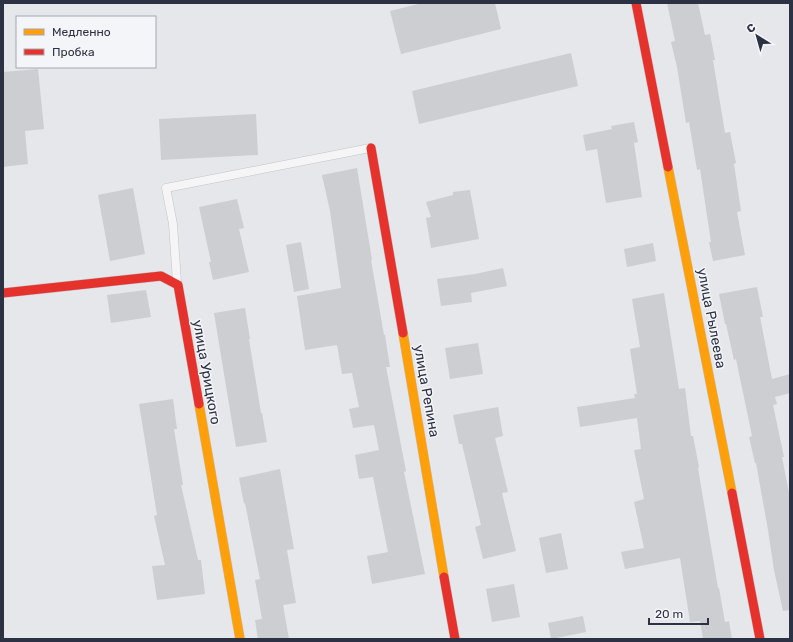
<svg xmlns="http://www.w3.org/2000/svg" width="793" height="642" font-family="Rubik,sans-serif">
<rect width="100%" height="100%" fill="#e5e7ea"/>
<g fill="#ccced2">
<polygon points="422,3 495,3 501,29 401,54 390,11"/>
<polygon points="667,3 698,3 705,35 710,34 715,60 713,60 725,133 730,132 736,163 734,164 741,211 737,212 745,255 713,261 709,242 711,242 700,169 697,170 689,122 686,123 677,67 671,42 675,41"/>
<polygon points="571,53 578,86 419,124 412,91"/>
<polygon points="38,69 44,129 25,131 28,164 3,167 3,72"/>
<polygon points="256,114 258,155 161,160 159,119"/>
<polygon points="634,122 638,142 634,143 642,197 606,203 597,149 586,151 583,135 612,129 611,126"/>
<polygon points="357,168 372,260 371,260 384,335 385,335 390,367 386,367 406,471 404,472 425,574 372,584 367,556 388,552 373,477 359,479 355,455 379,450 374,425 353,428 349,409 359,407 352,373 342,374 337,345 305,350 297,296 341,288 330,211 322,175"/>
<polygon points="133,188 145,254 110,261 98,195"/>
<polygon points="470,190 479,239 431,248 426,218 431,217 426,202 453,195 453,192"/>
<polygon points="237,199 244,228 239,229 249,272 213,280 209,262 211,262 199,207"/>
<polygon points="301,242 309,289 294,292 286,245"/>
<polygon points="653,243 656,261 627,267 624,249"/>
<polygon points="503,268 507,286 471,293 472,302 441,306 437,279 475,274"/>
<polygon points="757,287 763,317 760,317 772,379 790,374 790,393 775,397 777,404 773,405 784,457 782,457 790,498 790,610 783,611 774,570 768,530 756,463 755,463 749,437 752,436 736,359 734,360 726,324 725,324 719,294"/>
<polygon points="146,290 151,317 111,323 107,295"/>
<polygon points="664,293 679,389 685,388 691,436 693,436 699,467 698,468 718,588 719,588 725,622 729,621 732,639 703,639 700,621 690,622 680,558 625,569 621,552 644,548 634,502 644,499 634,450 641,449 637,418 580,427 577,407 635,398 634,394 637,394 630,349 640,347 632,299"/>
<polygon points="245,308 250,339 249,339 261,413 262,413 267,442 236,447 214,313"/>
<polygon points="478,343 483,374 450,379 445,348"/>
<polygon points="173,399 177,429 174,429 183,485 181,485 198,560 201,560 205,594 157,600 152,566 165,565 154,516 157,515 139,404"/>
<polygon points="498,407 503,436 495,438 508,492 502,493 516,551 483,559 475,527 481,525 462,444 459,444 453,415"/>
<polygon points="280,469 294,549 287,550 296,603 283,605 289,639 258,639 255,620 262,619 255,580 260,579 245,503 244,504 239,478"/>
<polygon points="561,533 568,569 546,573 539,538"/>
<polygon points="514,584 520,617 492,622 486,589"/>
<polygon points="583,616 586,632 551,639 548,623"/>
</g>
<g fill="none" stroke-linecap="round" stroke-linejoin="round">
<defs>
<polyline id="lane" points="177,282 173,224 166,188 370,148"/>
<g id="slow">
<polyline points="668,167 732,493"/>
<polyline points="403,333 444,577"/>
<polyline points="199,404 240,639"/>
</g>
<g id="jam">
<polyline points="636,3 668,167"/>
<polyline points="371,148 403,333"/>
<polyline points="3,293 161,276 178,285 199,404"/>
<polyline points="732,493 760,639"/>
<polyline points="444,577 455,639"/>
</g>
</defs>
<use href="#lane" stroke="#c2c4c7" stroke-width="9"/>
<use href="#slow" stroke="#c2c4c7" stroke-width="10"/>
<use href="#jam" stroke="#c2c4c7" stroke-width="10"/>
<use href="#lane" stroke="#f5f5f6" stroke-width="8"/>
<use href="#slow" stroke="#ff9f0a" stroke-width="9"/>
<use href="#jam" stroke="#e5322d" stroke-width="9"/>
</g>
<g text-anchor="middle" stroke-width="3" stroke-linejoin="round" paint-order="stroke">
<g font-size="14" fill="#2c3143" stroke="#f4f5f8">
<text transform="translate(712 318) rotate(79)" y="5">улица Рылеева</text>
<text transform="translate(207 372) rotate(80)" y="5">улица Урицкого</text>
<text transform="translate(427 391) rotate(80)" y="5">улица Репина</text>
</g>
</g>
<rect width="793" height="642" fill="none" stroke="#2c3143" stroke-width="8"/>
<rect x="16" y="16" width="140" height="52" fill="#f4f5f8" stroke="#a4a7b0"/>
<rect x="24" y="29" width="20" height="6" fill="#ff9f0a" stroke="#a4a7b0"/>
<text x="52" y="36" font-size="12" fill="#2c3143">Медленно</text>
<rect x="24" y="49" width="20" height="6" fill="#e5322d" stroke="#a4a7b0"/>
<text x="52" y="56" font-size="12" fill="#2c3143">Пробка</text>
<g transform="translate(757 36) rotate(323)" stroke="#f4f5f8" stroke-width="3" paint-order="stroke">
<path d="M0-3L7 15L0 10L-7 15Z" fill="#2c3143"/>
<text y="-6" font-size="11" font-weight="bold" text-anchor="middle" fill="#2c3143">С</text>
</g>
<path d="M649 618v6h59v-6" fill="none" stroke="#2c3143" stroke-width="2"/>
<text x="655" y="618" font-size="12" fill="#2c3143" stroke="#f4f5f8" stroke-width="3" paint-order="stroke">20 m</text>
</svg>
